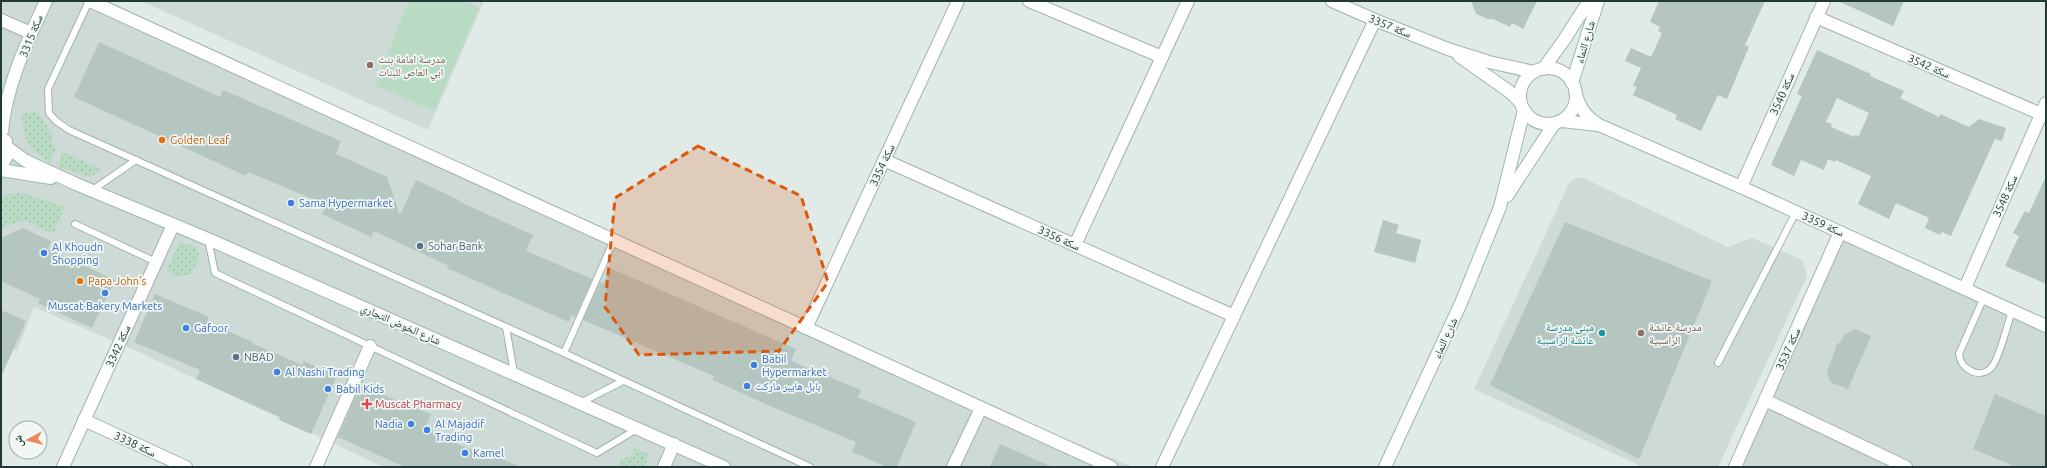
<svg xmlns="http://www.w3.org/2000/svg" width="2047" height="468" font-family="Ubuntu,'Noto Naskh Arabic',sans-serif">
<defs>
<pattern id="grass-dots" width="8" height="8" patternUnits="userSpaceOnUse"><rect width="8" height="8" fill="#b9dbc4"/><path d="M2 2h.1M6 6h.1" fill="none" stroke="#9fbda9" stroke-width="1.8" stroke-linecap="round"/></pattern>
</defs>
<rect width="100%" height="100%" fill="#e0eae6"/>
<g fill="#cedad5">
<polygon points="11,1 108,1 411,143 749,294 1003,412 1133,467 384,467 132,349 34,307 17,351 1,345 1,2"/>
<polygon points="141,1 484,1 428,130"/>
<polygon points="1581,177 1728,247 1752,238 1802,260 1807,276 1718,467 1643,467 1474,389 1570,181"/>
<polygon points="1840,232 2046,326 2046,467 1735,467"/>
</g>
<g fill="url(#grass-dots)">
<path d="M37,112l17,24 -4,5 6,7 -6,15c-25,-18 -24,-19 -29,-49z"/>
<polygon points="62,152 101,169 91,177 58,167"/>
<polygon points="23,193 65,207 53,234 27,221 18,222 1,228 1,195"/>
<polygon points="179,242 196,247 199,252 197,265 191,274 178,277 167,271"/>
<polygon points="635,448 648,454 645,467 619,467 621,459 630,457"/>
</g>
<polygon fill="#b9dbc4" points="409,1 464,1 479,8 434,111 375,85"/>
<g fill="#b5c5bf" fill-rule="evenodd">
<polygon points="1471,1 1537,1 1523,29 1512,23 1510,27 1493,19 1488,19 1476,14"/>
<polygon points="1659,1 1765,1 1745,45 1749,47 1727,99 1718,95 1701,131 1675,119 1677,115 1633,95 1637,87 1633,86 1641,68 1625,61 1631,48 1651,57 1662,33 1658,31 1660,27 1650,22"/>
<polygon points="1838,1 1904,1 1893,26"/>
<polygon points="99,42 220,97 223,90 341,141 336,154 387,177 400,215 416,180 461,201 460,202 533,235 526,251 592,279 575,317 572,315 569,322 447,268 449,266 374,231 371,237 322,214 327,205 248,172 246,176 74,97"/>
<path d="M1817,50l54,24 -1,2 34,15 -4,7 39,19 1,-3 29,13 10,-8 27,9 -4,13 -7,-2 -44,97 -9,-4 -2,3 -15,-7 4,-10 -33,-15 -7,16 -31,-15 13,-28 -35,-16 -1,2 -7,-3 -4,11 -23,-10 -7,16 -23,-11 31,-69 -5,-2zM1837,98l32,15 -10,23 -4,-1 -1,2 -23,-10 1,-3 -6,-2z"/>
<polygon points="2046,176 2046,284 2005,266 2019,236 2013,233 2025,211 2029,213"/>
<polygon points="1383,220 1399,225 1396,233 1421,240 1415,263 1374,252"/>
<polygon points="1565,222 1712,281 1639,459 1490,385"/>
<polygon points="23,228 51,241 48,249 115,280 92,328 38,303 40,299 1,281 1,238"/>
<polygon points="610,268 796,349 791,361 861,390 858,397 916,422 897,467 887,467 852,452 856,442 770,406 713,380 714,376 583,320 600,282 603,284"/>
<polygon points="155,294 209,317 207,322 253,342 252,343 302,365 304,361 337,375 311,434 279,420 280,417 196,379 200,370 134,342"/>
<polygon points="1,310 26,321 1,377"/>
<polygon points="1855,329 1871,336 1848,389 1830,382 1827,372 1837,344 1841,342 1844,335"/>
<polygon points="360,386 431,414 425,429 480,454 481,451 521,467 405,467 338,437"/>
<polygon points="1995,394 2046,416 2046,467 2016,467 1973,449"/>
<polygon points="1000,444 1052,467 990,467"/>
</g>
<g fill="none" stroke-linecap="round" stroke-linejoin="round">
<defs>
<g id="lane">
<polyline points="89,1 48,89 49,113 56,121 69,130 564,353 810,467"/>
<polyline points="91,191 136,160"/>
<polyline points="75,224 156,262"/>
<polyline points="208,239 215,273 597,453 637,429"/>
<path d="M1984,297l-25,57c1,8 4,13 12,17 6,3 14,3 20,-3 8,-8 17,-45 21,-58"/>
<polyline points="506,327 514,373"/>
<polyline points="564,353 614,240"/>
<polyline points="1718,363 1796,212"/>
<polyline points="580,403 623,381"/>
</g>
<g id="street">
<polyline points="90,1 1111,467"/>
<polyline points="1029,1 1162,57"/>
<polyline points="1816,17 2041,114"/>
<polyline points="1,20 31,33"/>
<polyline points="884,160 1234,316"/>
<polyline points="1741,187 1824,1"/>
<polyline points="1075,245 1188,1"/>
<polyline points="1965,288 2046,103"/>
<polyline points="806,328 958,1"/>
<polyline points="1765,400 1906,467"/>
<polyline points="84,420 186,467"/>
<polyline points="63,467 173,225"/>
<polyline points="316,467 370,346"/>
<polyline points="664,467 674,444"/>
<polyline points="953,467 981,408"/>
<polyline points="1162,467 1375,20"/>
<polyline points="1735,467 1840,232"/>
</g>
<g id="secondary">
<polyline points="1332,1 1375,20 1448,49 1489,62 1534,72"/>
<polyline points="1459,56 1510,92 1520,102"/>
<circle cx="1548" cy="96" r="28"/>
<polyline points="1543,69 1564,40 1589,1"/>
<polyline points="1572,83 1598,1"/>
<path d="M1575,91c4,16 10,25 24,34l142,62 305,139"/>
<polyline points="1562,121 1598,125"/>
<path d="M2,131c4,-45 25,-89 44,-130"/>
<polyline points="8,148 26,161 76,184 208,239 724,467"/>
<polyline points="1,166 7,156 6,141"/>
<polyline points="1,170 51,178"/>
<polyline points="1507,196 1554,124"/>
<polyline points="1385,467 1461,303 1500,207 1524,110"/>
</g>
</defs>
<use href="#lane" stroke="#a3b2ad" stroke-width="8"/>
<use href="#street" stroke="#a3b2ad" stroke-width="14"/>
<use href="#secondary" stroke="#9fb6af" stroke-width="14"/>
<use href="#lane" stroke="#fff" stroke-width="6"/>
<use href="#street" stroke="#fff" stroke-width="12"/>
<use href="#secondary" stroke="#fff" stroke-width="12"/>
</g>
<path fill="#de570e" fill-opacity="0.2" stroke="#de570e" stroke-width="3" stroke-dasharray="8 5" stroke-linejoin="round" d="M698,146l103,50 27,86 -49,69 -140,4 -34,-48 10,-109z"/>
<g fill="#8d6e63" stroke="#f0f7f4" stroke-width="1.5">
<circle cx="370" cy="65" r="4"/>
<circle cx="1641" cy="333" r="4"/>
</g>
<g fill="#e8710a" stroke="#f0f7f4" stroke-width="1.5">
<circle cx="162" cy="140" r="4"/>
<circle cx="80" cy="281" r="4"/>
</g>
<g fill="#3f7fe0" stroke="#f0f7f4" stroke-width="1.5">
<circle cx="291" cy="203" r="4"/>
<circle cx="44" cy="253" r="4"/>
<circle cx="105" cy="293" r="4"/>
<circle cx="186" cy="328" r="4"/>
<circle cx="754" cy="365" r="4"/>
<circle cx="277" cy="372" r="4"/>
<circle cx="747" cy="386" r="4"/>
<circle cx="328" cy="389" r="4"/>
<circle cx="411" cy="424" r="4"/>
<circle cx="427" cy="430" r="4"/>
<circle cx="465" cy="453" r="4"/>
</g>
<g fill="#5c6f8a" stroke="#f0f7f4" stroke-width="1.5">
<circle cx="420" cy="246" r="4"/>
<circle cx="236" cy="357" r="4"/>
</g>
<circle fill="#0f9aa8" stroke="#f0f7f4" stroke-width="1.5" cx="1602" cy="333" r="4"/>
<path fill="#e0444e" stroke="#f0f7f4" stroke-width="1.5" d="M365 398h4v4h4v4h-4v4h-4v-4h-4v-4h4z"/>
<g text-anchor="middle" stroke-width="3.5" stroke-linejoin="round" paint-order="stroke">
<g font-size="11" fill="#213a35" stroke="#f0f7f4">
<text transform="translate(1390 26) rotate(22)" y="4">سكة 3357</text>
<text transform="translate(31 36) rotate(-68)" y="4">سكة 3315</text>
<text transform="translate(1585 42) rotate(-73)" y="4">شارع النماء</text>
<text transform="translate(1929 66) rotate(23)" y="4">سكة 3542</text>
<text transform="translate(1782 94) rotate(-66)" y="4">سكة 3540</text>
<text transform="translate(882 165) rotate(-65)" y="4">سكة 3354</text>
<text transform="translate(2005 196) rotate(-66)" y="4">سكة 3548</text>
<text transform="translate(1823 224) rotate(24)" y="4">سكة 3359</text>
<text transform="translate(1059 238) rotate(24)" y="4">سكة 3356</text>
<text transform="translate(401 324) rotate(24)" y="4">شارع الخوض التجاري</text>
<text transform="translate(1445 338) rotate(-65)" y="4">شارع النماء</text>
<text transform="translate(118 346) rotate(-66)" y="4">سكة 3342</text>
<text transform="translate(1788 349) rotate(-66)" y="4">سكة 3537</text>
<text transform="translate(135 444) rotate(25)" y="4">سكة 3338</text>
</g>
<g font-size="11" fill="#785e54" stroke="#f0f7f4" text-anchor="start">
<text x="378" y="63">مدرسة امامة بنت<tspan x="378" dy="13">ابي العاص للبنات</tspan></text>
<text x="1649" y="331">مدرسة عائشة<tspan x="1649" dy="13">الراسبية</tspan></text>
</g>
<g font-size="11" fill="#c56008" stroke="#f0f7f4" text-anchor="start">
<text x="170" y="144">Golden Leaf</text>
<text x="88" y="285">Papa John's</text>
</g>
<g font-size="11" fill="#366cbe" stroke="#f0f7f4" text-anchor="start">
<text x="299" y="207">Sama Hypermarket</text>
<text x="52" y="251">Al Khoudn<tspan x="52" dy="13">Shopping</tspan></text>
<text x="105" y="310" text-anchor="middle">Muscat Bakery Markets</text>
<text x="194" y="332">Gafoor</text>
<text x="762" y="363">Babil<tspan x="762" dy="13">Hypermarket</tspan></text>
<text x="285" y="376">Al Nashi Trading</text>
<text x="755" y="390">بابل هايبر ماركت</text>
<text x="336" y="393">Babil Kids</text>
<text x="403" y="428" text-anchor="end">Nadia</text>
<text x="435" y="428">Al Majadif<tspan x="435" dy="13">Trading</tspan></text>
<text x="473" y="457">Kamel</text>
</g>
<g font-size="11" fill="#4e5e75" stroke="#f0f7f4" text-anchor="start">
<text x="428" y="250">Sohar Bank</text>
<text x="244" y="361">NBAD</text>
</g>
<g font-size="11" fill="#0d838f" stroke="#f0f7f4" text-anchor="end">
<text x="1594" y="331">مبنى مدرسة<tspan x="1594" dy="13">عائشة الراسبية</tspan></text>
</g>
<g font-size="11" fill="#be3a42" stroke="#f0f7f4" text-anchor="start">
<text x="375" y="408">Muscat Pharmacy</text>
</g>
</g>
<rect width="2047" height="468" fill="none" stroke="#213a35" stroke-width="4"/>
<g transform="translate(28 440) rotate(263)"><circle r="19" fill="#f0f7f4" stroke="#9daba8"/>
<path d="M0-3L7 15L0 10L-7 15Z" fill="#ee865a"/>
<text y="-6" font-size="11" font-weight="bold" text-anchor="middle" fill="#213a35">ش</text>
</g>
</svg>
